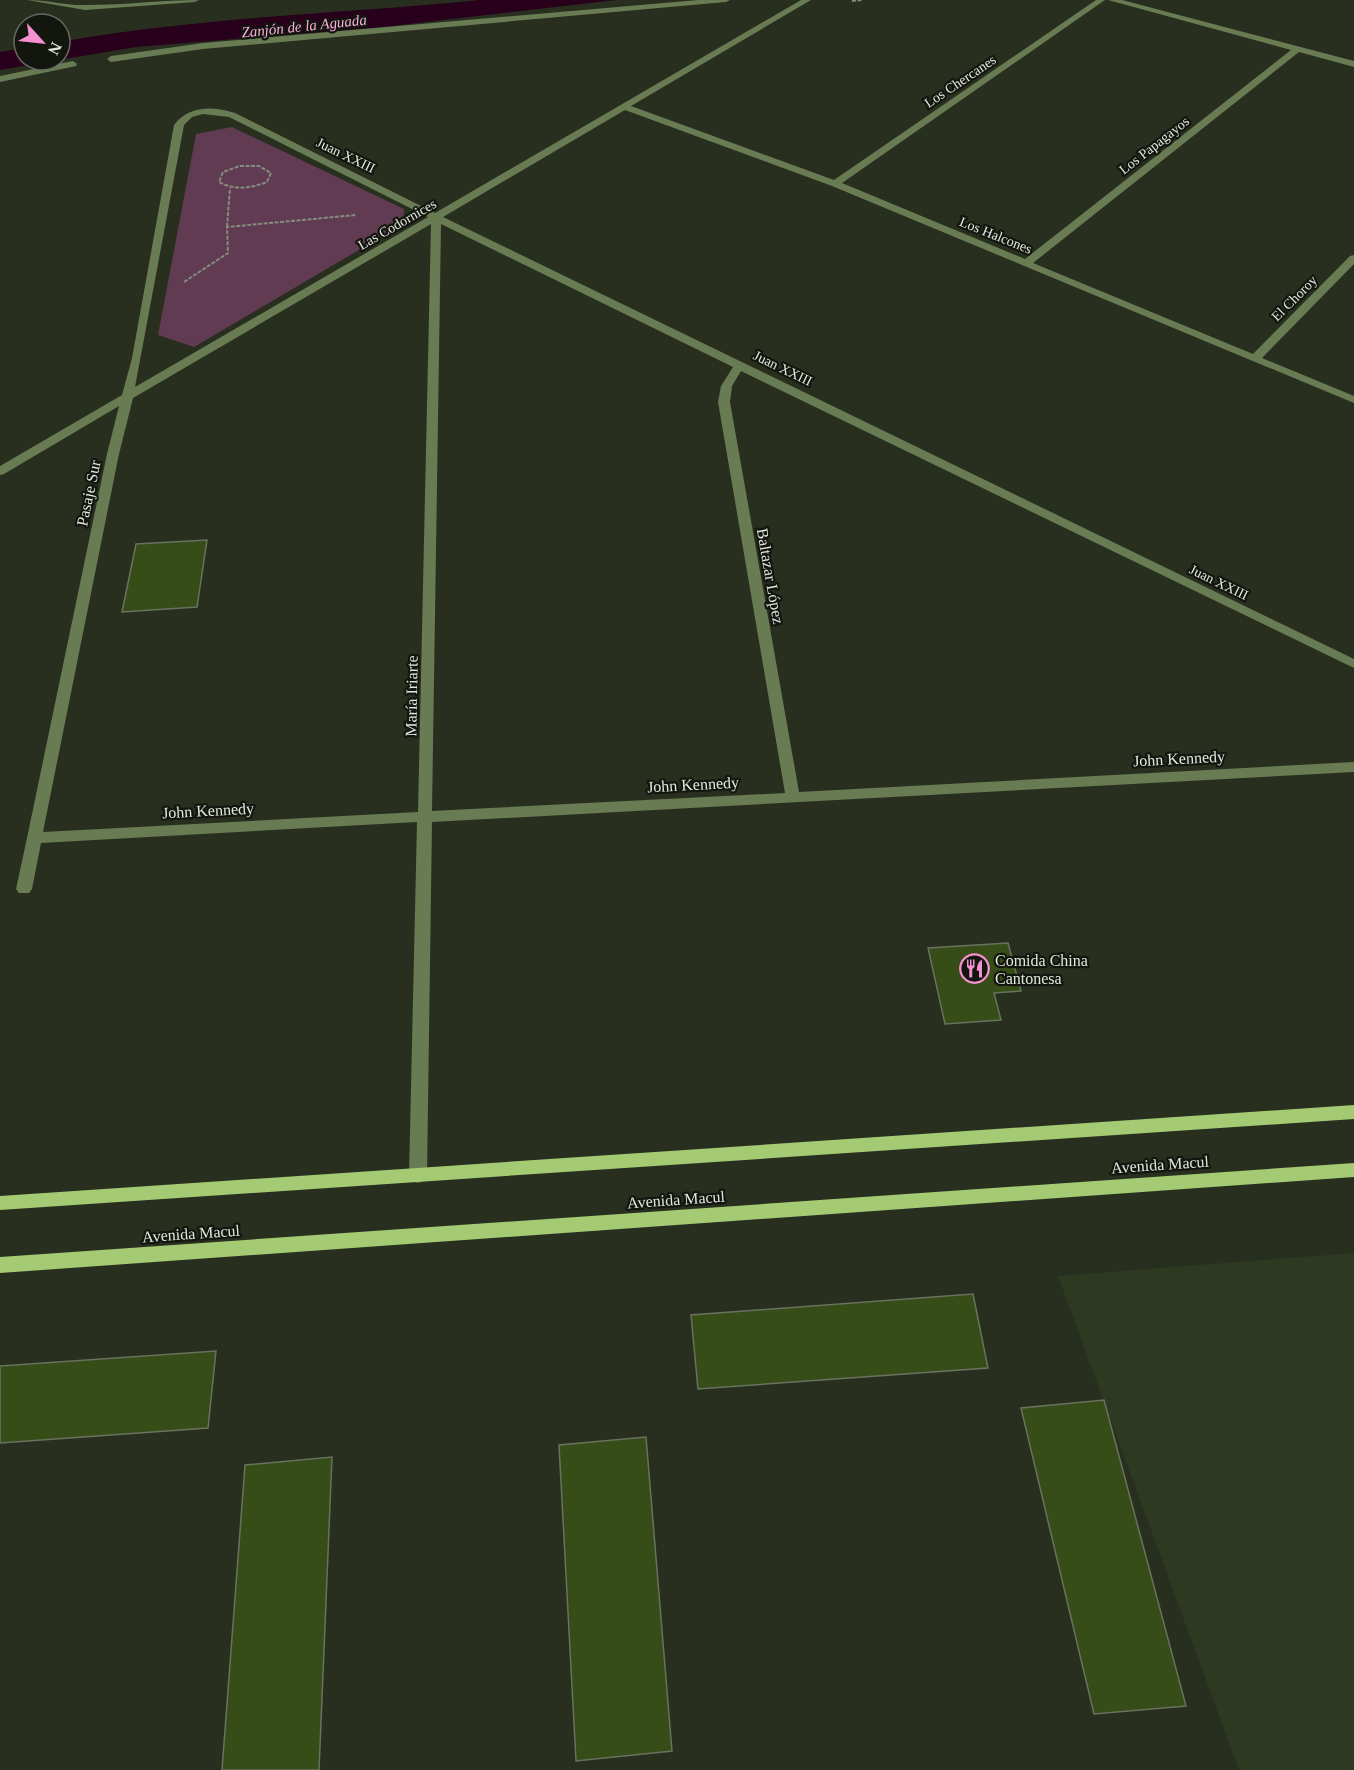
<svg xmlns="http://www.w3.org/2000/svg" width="1354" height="1770" font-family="Georgia,serif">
<rect width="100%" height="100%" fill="#282f1f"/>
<polygon fill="#2e3922" points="1354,1253 1354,1770 1239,1770 1058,1276"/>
<polygon fill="#603b52" points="232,127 404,209 403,224 194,347 158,335 196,134"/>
<path fill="#28001c" d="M480,0h136l-233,27 -247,20 -136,23v-18l24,-4v12h36v-18c138,-25 280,-28 420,-42z"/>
<g fill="#374d17" stroke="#697260" stroke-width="1.5">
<polygon points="207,540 197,607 122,612 136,544"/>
<polygon points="1008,943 1021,991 994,993 1001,1020 945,1024 928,948"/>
<polygon points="973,1294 988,1368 698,1389 691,1315"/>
<polygon points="216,1351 208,1428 0,1443 0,1366"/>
<polygon points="1104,1400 1186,1706 1094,1714 1021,1408"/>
<polygon points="646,1437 672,1751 576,1761 559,1445"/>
<polygon points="332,1457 319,1770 222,1770 245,1465"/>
</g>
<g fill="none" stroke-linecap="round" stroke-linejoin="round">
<g stroke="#858b7d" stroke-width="2" stroke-dasharray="4 1.5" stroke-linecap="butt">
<polyline points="852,1 862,0"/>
<path d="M240,166h19l12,7 -4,9c-17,6 -31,9 -48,0l4,-10z"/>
<polyline points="227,227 230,188"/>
<polyline points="184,282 228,253 227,227 356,215"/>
</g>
<g fill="#687b53" fill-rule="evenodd">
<path d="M27,0c20,0 40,6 60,5 38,0 75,-5 112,-5l-4,2 -110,8z"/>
<polygon points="698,0 730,0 726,2 203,49 111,62 107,59 111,56 203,43"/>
<path d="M801,0h10l-180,106 203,74 262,-180h9l-263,183 183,76 266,-209 -183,-50h14l232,61v6l-55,-15 -266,211 220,91 97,-98 4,-1v9l-92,94 92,38v7l-522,-217 -207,-76 -182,107 911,442v9l-613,-297 -9,15 -2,16 69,390 555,-30v10l-922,50 -5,354 -3,5 -6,2 -6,-2 -3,-5 8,-354 -376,21 -9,46 -3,4h-10l-3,-4 11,-51 80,-384 12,-48 -115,68 -4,1v-9l122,-71 10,-37 42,-233c15,-20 40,-19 61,-12l200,100zM203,114l26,3 199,100 -293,170 49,-262 8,-8zM431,224l-13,588 -375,20 76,-378 14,-56zM441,224l292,143 -12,19 -3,16 67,391 -353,18z"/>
<polygon points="73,61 77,64 76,66 0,82 0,76"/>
</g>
<g fill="#a4ca74" fill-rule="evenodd">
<polygon points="1354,1105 1354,1119 0,1210 0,1196"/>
<polygon points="1354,1163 1354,1177 0,1273 0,1257"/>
</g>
</g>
<defs>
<symbol id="restaurant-ring" viewBox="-11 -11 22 22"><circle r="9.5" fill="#13160f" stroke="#f690d0" stroke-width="1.5"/><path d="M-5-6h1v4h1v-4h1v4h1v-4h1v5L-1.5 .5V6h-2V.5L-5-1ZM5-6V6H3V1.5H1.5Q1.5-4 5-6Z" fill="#f690d0"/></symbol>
</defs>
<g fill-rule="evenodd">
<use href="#restaurant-ring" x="958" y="952" width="33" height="33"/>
</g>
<g text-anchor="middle" stroke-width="4.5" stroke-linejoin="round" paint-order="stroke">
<g font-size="14" fill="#e2e7dc" stroke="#13160f">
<text transform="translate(960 81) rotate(-34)" y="5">Los Chercanes</text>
<text transform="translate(1154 145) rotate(-38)" y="5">Los Papagayos</text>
<text transform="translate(346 155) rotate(26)" y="5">Juan XXIII</text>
<text transform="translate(397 224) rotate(-30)" y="5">Las Codornices</text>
<text transform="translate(996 235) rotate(22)" y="5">Los Halcones</text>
<text transform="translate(1294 298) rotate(-45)" y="5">El Choroy</text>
<text transform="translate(783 368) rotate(26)" y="5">Juan XXIII</text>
<text transform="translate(1219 582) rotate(26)" y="5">Juan XXIII</text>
</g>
<g font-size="15" font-style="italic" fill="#feadde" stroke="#13160f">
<text transform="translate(304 26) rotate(-6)" y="5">Zanjón de la Aguada</text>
</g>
<g font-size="16" fill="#e2e7dc" stroke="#13160f">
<text transform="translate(88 493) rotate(-78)" y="6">Pasaje Sur</text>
<text transform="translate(771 576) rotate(80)" y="6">Baltazar López</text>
<text transform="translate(411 696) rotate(-89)" y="6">María Iriarte</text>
<text transform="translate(1179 758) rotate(-3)" y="6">John Kennedy</text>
<text transform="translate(693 784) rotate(-3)" y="6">John Kennedy</text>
<text transform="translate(208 810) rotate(-3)" y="6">John Kennedy</text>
<text transform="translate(1160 1164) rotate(-4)" y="6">Avenida Macul</text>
<text transform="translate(676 1199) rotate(-4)" y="6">Avenida Macul</text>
<text transform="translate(191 1233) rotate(-4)" y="6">Avenida Macul</text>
</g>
<g font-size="16" fill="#e2e7dc" stroke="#13160f" text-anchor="start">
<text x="995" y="966">Comida China<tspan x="995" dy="18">Cantonesa</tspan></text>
</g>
</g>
<g transform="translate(42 42) rotate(117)"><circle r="28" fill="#13160f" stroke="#666a61" stroke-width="1.5"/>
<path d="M0-4.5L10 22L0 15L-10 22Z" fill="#f690d0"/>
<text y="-9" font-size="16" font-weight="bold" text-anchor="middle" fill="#e2e7dc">N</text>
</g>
</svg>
